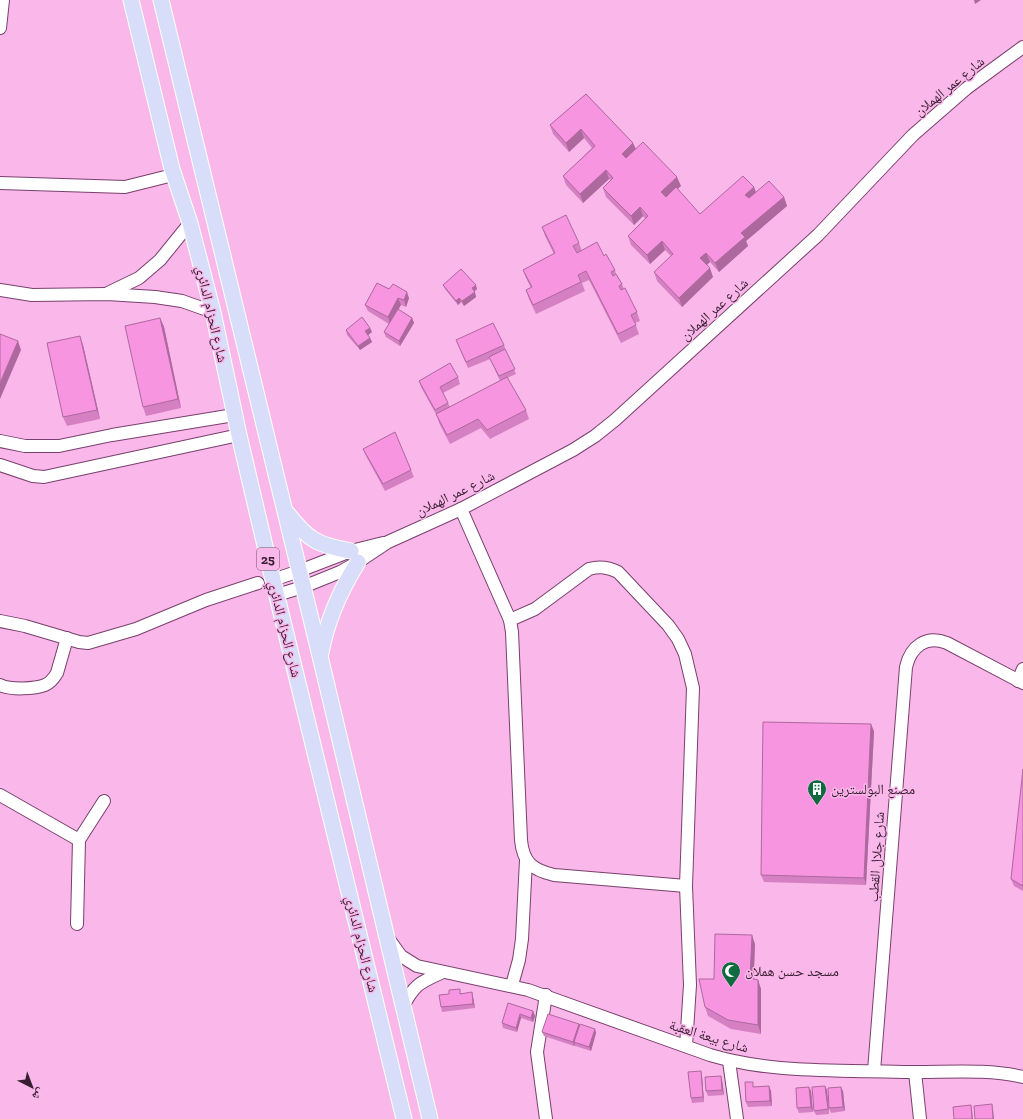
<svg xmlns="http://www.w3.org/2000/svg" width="1023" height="1119" font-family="'Zilla Slab','Noto Naskh Arabic',serif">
<rect width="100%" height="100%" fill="#fab7e9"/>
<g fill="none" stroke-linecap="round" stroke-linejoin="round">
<defs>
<g id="minor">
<polyline points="0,28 3,0"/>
<polyline points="0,183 125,187 173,175"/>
<polyline points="0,290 32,295 107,294 155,297 182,301 213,312"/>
<polyline points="108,293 139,278 160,260 190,223"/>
<polyline points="0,441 25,446 59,446 112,435 234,415"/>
<polyline points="0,465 33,476 44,477 239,435"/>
<path d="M461,509l49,111 2,12 9,208c2,23 12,30 33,35l132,11"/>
<polyline points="273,580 299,571 351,551 383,543"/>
<polyline points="277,595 303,587 340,572 358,562 388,542 461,509 573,450 595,436 615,420 818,235 913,135 967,88 1023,47"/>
<path d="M510,620l25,-11 54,-40c11,-3 19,-2 29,3l50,53 10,14 7,15 8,34 -7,198 4,99 -4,61"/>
<polyline points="0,621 25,626 79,642 88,643 136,629 206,600 258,583"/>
<polyline points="1018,681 1023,669"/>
<path d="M0,685c10,5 35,4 45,0 5,-2 9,-7 12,-12l10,-35"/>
<polyline points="0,795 79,840"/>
<polyline points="77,924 79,840 104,801"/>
<path d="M388,938l13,18 16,10 111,24 182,65c47,14 94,15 142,16 22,0 43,1 65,1 35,0 72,-3 106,5"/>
<polyline points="512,985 519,960 522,939 526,860"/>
<path d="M403,1007c11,-23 18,-25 40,-35"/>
<polyline points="729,1061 737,1119"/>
<path d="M874,1071l32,-404c5,-21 20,-32 41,-24l76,40"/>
<polyline points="915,1072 920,1119"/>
<polyline points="546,1119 537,1052 546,995"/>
</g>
<g id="major">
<polyline points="131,0 172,169 190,223 213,312 239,435 273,580 404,1119"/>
<polyline points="161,0 320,656 430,1119"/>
<path d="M288,514c21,27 30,31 63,37"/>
<path d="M321,653c6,-33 19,-62 37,-91"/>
</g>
</defs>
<use href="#minor" stroke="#79406d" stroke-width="14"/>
<use href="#major" stroke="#fff" stroke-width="17"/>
<use href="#minor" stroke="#fff" stroke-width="12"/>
<use href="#major" stroke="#d8def9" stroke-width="15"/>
</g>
<g fill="#d480c2">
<polygon points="586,94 633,143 636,149 681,186 677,189 700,214 754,187 756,192 784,197 787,206 746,241 748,246 719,272 710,262 707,265 713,277 682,307 657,281 654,272 671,256 665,250 650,264 631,245 628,236 645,219 643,216 634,225 606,197 603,188 611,180 609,179 583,203 566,185 563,176 592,148 584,138 569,152 553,134 550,125"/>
<polygon points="542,227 579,243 582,251 604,256 615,270 616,274 622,284 624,289 637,312 640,321 635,323 639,334 621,343 589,280 582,283 585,291 536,314 529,299 526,290 531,288 526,278 523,270 554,254 545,236"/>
<polygon points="377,283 409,298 406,307 401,305 398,309 412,318 414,323 400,346 386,337 384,332 389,324 368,311 365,305"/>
<polygon points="443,285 477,289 474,292 476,297 464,306 461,302 458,305 445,289"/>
<polygon points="160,318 164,327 181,408 146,416 143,407"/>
<polygon points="370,328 372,332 368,335 370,338 372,342 360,350 347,335 346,330"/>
<polygon points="456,340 504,345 506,351 516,374 507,378 526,410 529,419 490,439 481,428 450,444 439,423 437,416 421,387 419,381 458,377 460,384 443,393 450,407 500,381 490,359 468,368"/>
<polygon points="83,345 100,419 67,426 63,417"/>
<polygon points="363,449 411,470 414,477 385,491 366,456"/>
<polygon points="874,731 866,885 764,882 761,875"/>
<polygon points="1023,769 1023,891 1014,886 1011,879"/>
<polygon points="755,944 754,979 758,980 761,989 761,1034 731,1029 708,1016 705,1007 714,979"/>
<polygon points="461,993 473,997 475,1008 442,1012 441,1007"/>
<polygon points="508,1003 533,1011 535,1016 533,1022 521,1018 517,1032 503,1028 502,1023"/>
<polygon points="579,1024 579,1025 595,1029 596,1033 591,1051 575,1046 575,1045 574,1046 544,1036 542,1032"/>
<polygon points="701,1071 702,1076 704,1102 692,1103 691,1098"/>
<polygon points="721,1076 722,1080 724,1095 708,1096 706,1091"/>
<polygon points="769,1086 771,1091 772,1106 748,1107 746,1102 755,1087"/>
<polygon points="809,1087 811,1091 813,1112 799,1113 797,1108"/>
<polygon points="827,1090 829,1114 816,1115 814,1111"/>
<polygon points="843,1091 845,1111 831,1113 829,1108"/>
</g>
<g fill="#ad689e">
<polygon points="974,0 981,0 975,4"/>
<polygon points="581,129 584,138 569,152 566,143"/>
<polygon points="633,143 637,152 625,163 622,154"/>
<polygon points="606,170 609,179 583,203 580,194"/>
<polygon points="677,177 681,186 664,201 661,192"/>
<polygon points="754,187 757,196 749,204 745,195"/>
<polygon points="784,197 787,206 746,241 748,246 719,272 715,263 741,233"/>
<polygon points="640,207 643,216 634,225 631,216"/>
<polygon points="662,241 665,250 650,264 647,255"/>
<polygon points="706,253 710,262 704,267 700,258"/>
<polygon points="710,268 713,277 682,307 679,298"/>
<polygon points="476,285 477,289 473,292 472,288"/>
<polygon points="407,292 409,298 406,307 404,300"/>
<polygon points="475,292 476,297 464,306 462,301"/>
<polygon points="398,298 401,305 390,324 388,317"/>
<polygon points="459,298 461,302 458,305 456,301"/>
<polygon points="160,318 164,327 181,408 178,399"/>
<polygon points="412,318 414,323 400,346 399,341"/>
<polygon points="370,328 372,332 367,336 365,331"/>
<polygon points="80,336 83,345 100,419 97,410"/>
<polygon points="370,338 372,342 360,350 358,346"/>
<polygon points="18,341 21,350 0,399 0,383"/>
<polygon points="871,724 874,731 866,885 864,878"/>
<polygon points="752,935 755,944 753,987 750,978"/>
<polygon points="758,980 761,989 761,1034 758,1025"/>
<polygon points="472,992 473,997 475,1008 473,1004"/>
<polygon points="533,1011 535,1016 533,1022 531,1018"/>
<polygon points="520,1014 521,1018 517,1032 516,1028"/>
<polygon points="579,1024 580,1028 574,1042 575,1045 574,1046 573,1042"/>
<polygon points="595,1029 596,1033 591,1051 589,1047"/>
<polygon points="701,1071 702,1076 704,1102 703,1097"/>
<polygon points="721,1076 722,1080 724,1095 722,1090"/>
<polygon points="769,1086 771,1091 772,1106 770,1101"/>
<polygon points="825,1086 827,1090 829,1114 828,1109"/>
<polygon points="809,1087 811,1091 813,1112 811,1107"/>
<polygon points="841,1087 843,1091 845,1111 843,1107"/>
<polygon points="992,1104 993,1109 994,1119 993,1119"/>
<polygon points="971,1105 972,1110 973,1119 972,1119"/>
</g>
<g fill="#f795e1" stroke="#ad689e">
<polygon points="586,94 633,143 622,154 626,158 643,142 677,177 661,192 666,197 676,187 700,214 743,176 754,187 745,195 749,198 769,181 784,197 741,233 745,237 715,263 706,253 700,258 710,268 679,298 654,272 673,254 662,241 647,255 628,236 648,216 640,207 631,216 603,188 613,178 606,170 580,194 563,176 595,146 581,129 566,143 550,125"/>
<polygon points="566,215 579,243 573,246 577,253 597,242 604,256 606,254 615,270 611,272 613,276 616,274 622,284 619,286 621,290 625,288 637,312 631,315 636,325 618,334 586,271 578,275 581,282 533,305 526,290 532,287 523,270 555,253 542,227"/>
<polygon points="461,269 476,285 472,288 475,292 462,301 459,298 456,301 443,285"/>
<polygon points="377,283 389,289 393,284 407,292 404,300 398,298 388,317 365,305"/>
<polygon points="398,309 412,318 399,341 384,332"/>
<polygon points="362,317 370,328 365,331 370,338 358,346 346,330"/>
<polygon points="160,318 178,399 143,407 125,326"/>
<polygon points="493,323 504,345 466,362 456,340"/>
<polygon points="0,334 18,341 0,383"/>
<polygon points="80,336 97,410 63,417 47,343"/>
<polygon points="505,349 515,369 499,376 489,357"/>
<polygon points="450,363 458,377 440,387 448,403 435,410 419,381"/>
<polygon points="507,377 526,410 487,430 478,419 447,435 436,414"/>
<polygon points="395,432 411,470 383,484 363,449"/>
<polygon points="763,722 871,724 864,878 761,875"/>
<polygon points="1023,769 1023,886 1011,879"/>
<polygon points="715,934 752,935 750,978 758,980 758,1025 728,1020 705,1007 699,979 714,979"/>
<polygon points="460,989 460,994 472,992 473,1004 441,1007 439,995 449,994 449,990"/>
<polygon points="508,1003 533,1011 531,1018 520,1014 516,1028 502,1023"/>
<polygon points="548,1014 579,1024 573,1042 542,1032"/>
<polygon points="580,1024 595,1029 589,1047 574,1042"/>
<polygon points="701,1071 703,1097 691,1098 688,1072"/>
<polygon points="721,1076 722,1090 706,1091 705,1077"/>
<polygon points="745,1082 753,1082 753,1087 769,1086 770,1101 746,1102"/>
<polygon points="825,1086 828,1109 814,1111 812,1087"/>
<polygon points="809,1087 811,1107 797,1108 796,1088"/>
<polygon points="841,1087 843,1107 829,1108 828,1088"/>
<polygon points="992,1104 993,1119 975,1119 974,1106"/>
<polygon points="971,1105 972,1119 954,1119 953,1107"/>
</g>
<defs>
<symbol id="building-pin" viewBox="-11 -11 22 30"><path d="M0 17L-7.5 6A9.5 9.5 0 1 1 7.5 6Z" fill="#0e6b3f" stroke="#fab7e9"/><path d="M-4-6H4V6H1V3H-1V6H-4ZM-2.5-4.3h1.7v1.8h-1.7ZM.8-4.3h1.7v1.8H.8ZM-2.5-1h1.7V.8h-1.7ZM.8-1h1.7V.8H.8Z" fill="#fff"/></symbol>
<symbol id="mosque-pin" viewBox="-11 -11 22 30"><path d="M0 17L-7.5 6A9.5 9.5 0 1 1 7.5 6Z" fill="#0e6b3f" stroke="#fab7e9"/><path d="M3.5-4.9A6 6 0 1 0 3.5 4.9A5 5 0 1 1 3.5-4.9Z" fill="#fff"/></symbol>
</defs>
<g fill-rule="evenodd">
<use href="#building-pin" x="806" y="778" width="22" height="30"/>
<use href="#mosque-pin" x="720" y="960" width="22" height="30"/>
</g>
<g text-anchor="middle" stroke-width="3" stroke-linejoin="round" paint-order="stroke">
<rect fill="#fab7e9" stroke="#724c68" stroke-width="1" x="257" y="548" width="22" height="22" rx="3"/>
<g font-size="13" font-weight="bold" fill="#371e31">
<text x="268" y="564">25</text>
</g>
<g font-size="14" fill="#371e31" stroke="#fab7e9">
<text transform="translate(949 86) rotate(-39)" y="5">شارع عمر الهملان</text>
<text transform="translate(714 309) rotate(-42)" y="5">شارع عمر الهملان</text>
<text transform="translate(212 314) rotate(77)" y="5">شارع الحزام الدائري</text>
<text transform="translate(455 493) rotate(-26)" y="5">شارع عمر الهملان</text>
<text transform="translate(285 629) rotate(76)" y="5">شارع الحزام الدائري</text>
<text transform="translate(876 857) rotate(-86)" y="5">شارع جلال القطب</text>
<text transform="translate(362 944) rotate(76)" y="5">شارع الحزام الدائري</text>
<text transform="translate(709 1036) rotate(17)" y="5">شارع بيعة العقبة</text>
</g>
<g font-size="14" fill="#371e31" stroke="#fab7e9" text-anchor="start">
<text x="831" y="794">مصنع البولسترين</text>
<text x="745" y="976">مسجد حسن هملان</text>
</g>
</g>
<g transform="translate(32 1087) rotate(138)" stroke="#fab7e9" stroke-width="3" paint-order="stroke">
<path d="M0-3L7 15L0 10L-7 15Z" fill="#371e31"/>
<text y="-6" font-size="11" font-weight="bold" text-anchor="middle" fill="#371e31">ش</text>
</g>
</svg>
